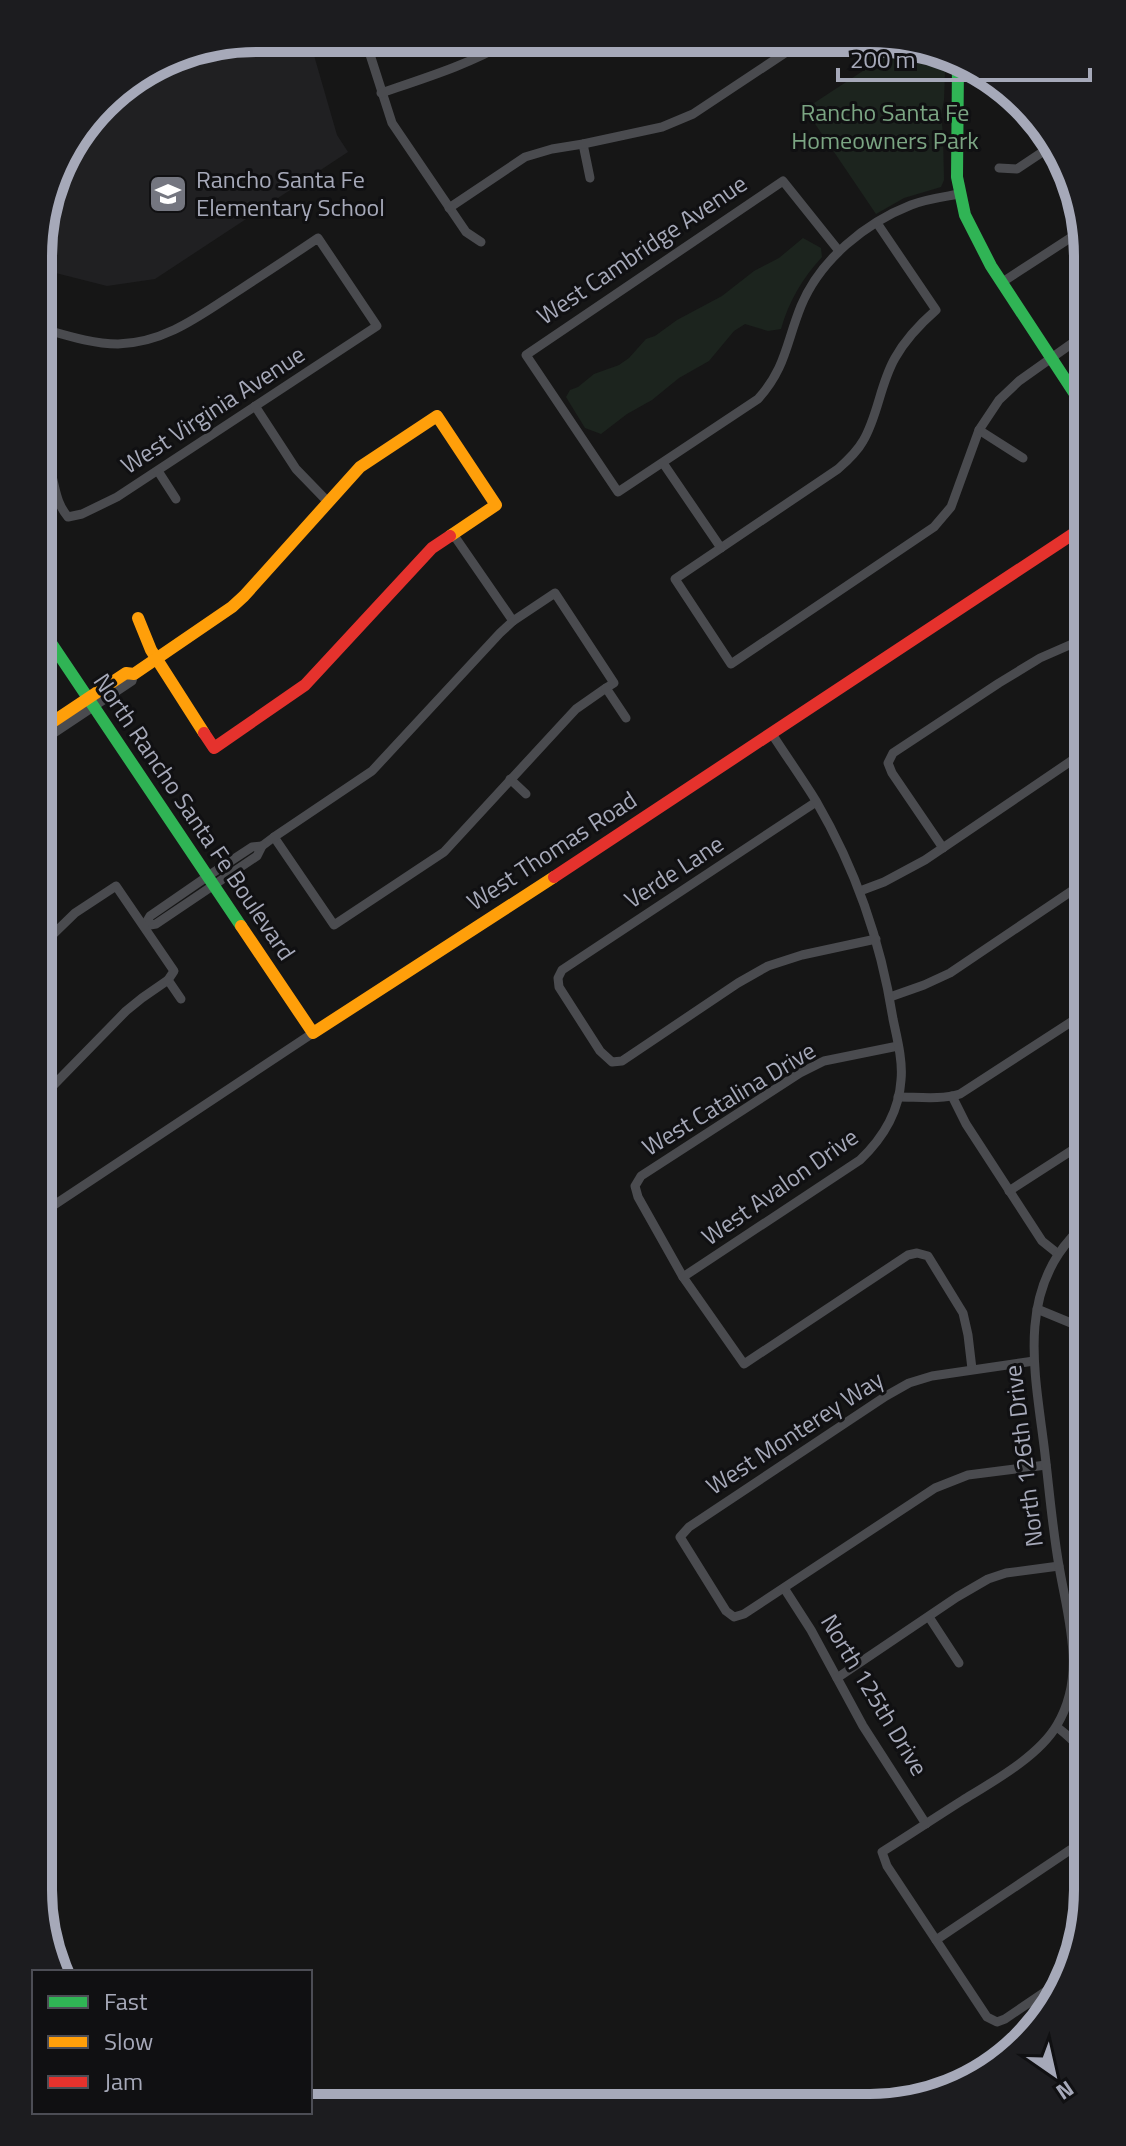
<svg xmlns="http://www.w3.org/2000/svg" width="1126" height="2146" font-family="'Titillium Web',sans-serif">
<rect width="100%" height="100%" fill="#161616"/>
<polygon fill="#202022" points="256,38 309,38 337,135 348,152 155,279 107,286 40,269 40,228 61,159 112,93 173,54"/>
<g fill="#1c241e">
<polygon points="858,42 912,42 943,57 945,71 944,100 941,115 943,134 944,180 941,187 904,198 876,214 805,109 872,65"/>
<path d="M803,238l18,10 1,9c-20,22 -33,44 -41,72l-13,2 -23,-7 -11,7 -25,30 -30,17 -27,22 -25,14 -26,20 -16,-6 -19,-31 4,-7 8,-3 16,-13 25,-9 10,-7 17,-19 9,-3 22,-16 45,-24 32,-25 25,-13z"/>
</g>
<g fill="none" stroke-linecap="round" stroke-linejoin="round">
<g stroke="#4a4b4f" stroke-width="9">
<polyline points="365,39 392,123 466,232 481,242"/>
<path d="M381,93c44,-15 90,-29 130,-53"/>
<polyline points="583,144 590,178"/>
<polyline points="999,168 1017,169 1050,147"/>
<polyline points="449,208 525,157 552,149 583,144 662,127 693,114 794,47 791,41"/>
<path d="M877,223l59,87c-16,14 -31,30 -41,48 -15,26 -17,58 -32,83 -6,11 -16,20 -25,28l-163,110 56,85 203,-137 17,-20 28,-77 20,-30 20,-19 69,-49"/>
<path d="M839,251l-56,-70 -257,174 92,137 140,-93c28,-31 28,-56 43,-93 19,-46 64,-83 110,-101 15,-6 32,-8 48,-11"/>
<polyline points="1001,283 1084,229"/>
<path d="M40,328c25,7 52,16 78,16 48,-1 84,-30 123,-55 26,-17 52,-34 77,-51l59,88 -260,171 -35,17 -14,3c-11,-13 -12,-25 -16,-41 -14,-53 -8,-92 -1,-145"/>
<polyline points="255,406 296,469 328,502"/>
<polyline points="979,430 1023,458"/>
<polyline points="663,463 721,548"/>
<polyline points="158,471 176,499"/>
<polyline points="453,534 513,621"/>
<polyline points="39,743 132,681 134,674"/>
<polyline points="510,779 526,794"/>
<polyline points="816,802 562,970 558,978 559,987 600,1051 612,1062 622,1061 738,983 768,966 802,955 876,939"/>
<polyline points="39,809 43,806 39,800"/>
<polyline points="274,837 334,925 444,852 563,723 576,709 606,688"/>
<polyline points="943,848 892,773 888,763 893,753 999,683 1040,658 1088,637"/>
<polyline points="860,891 884,882 925,860 1077,757 1088,752"/>
<polyline points="144,926 156,924 257,856 262,846 274,837 372,771 500,633 513,621 555,593 614,683 606,688 626,718"/>
<polyline points="144,926 150,916 208,876 252,847 262,846"/>
<polyline points="39,948 75,913 116,886 174,971 168,980 181,999"/>
<polyline points="890,997 924,985 950,973 1088,880"/>
<polyline points="898,1046 824,1061 800,1073 641,1176 635,1186 638,1197 683,1277 744,1364 908,1255 917,1253 928,1256 963,1313 968,1335 972,1369"/>
<polyline points="952,1096 966,1124 1042,1241 1057,1253"/>
<path d="M898,1097c20,0 43,3 62,-3l128,-83"/>
<polyline points="39,1100 126,1011 142,998 168,980"/>
<polyline points="1009,1191 1088,1140"/>
<polyline points="39,1215 313,1033"/>
<path d="M683,1277l177,-117c22,-21 39,-48 41,-80 2,-19 -4,-42 -8,-61 -12,-77 -38,-151 -77,-218 -14,-23 -30,-45 -44,-67"/>
<polyline points="1037,1309 1088,1330"/>
<polyline points="1034,1361 932,1376 909,1383 886,1396 689,1527 680,1537 726,1611 734,1617 744,1614 935,1488 968,1475 1046,1465"/>
<polyline points="784,1588 811,1630 863,1726 926,1824"/>
<polyline points="929,1617 959,1663"/>
<polyline points="837,1678 957,1597 988,1579 1006,1573 1059,1566"/>
<path d="M1057,1727c19,15 27,22 31,48"/>
<polyline points="936,1940 1070,1850 1088,1846"/>
<path d="M1058,1983l-53,36 -8,3 -10,-5 -100,-151 -5,-14c27,-17 54,-35 81,-52 31,-19 76,-44 94,-75 30,-50 11,-106 2,-159 -7,-40 -10,-80 -15,-120 -9,-72 -26,-149 27,-208 5,-6 10,-13 17,-17"/>
</g>
<g stroke="#30b455" stroke-width="12">
<polyline points="958,65 957,177 965,215 991,266 1088,414"/>
<polyline points="39,625 241,926"/>
</g>
<g stroke="#ff9f0a" stroke-width="12">
<polyline points="138,618 151,650 204,733"/>
<polyline points="39,731 126,673 134,674 232,607 244,596 360,467 437,416 496,505 450,536"/>
<polyline points="241,926 313,1033 554,877"/>
</g>
<g stroke="#e5322d" stroke-width="12">
<polyline points="204,733 214,748 305,685 432,548 450,536"/>
<polyline points="554,877 1088,524"/>
</g>
</g>
<defs>
<symbol id="school-square" viewBox="-11 -11 22 22"><rect x="-9" y="-9" width="18" height="18" rx="4" fill="#747680" stroke="#101012"/><path d="M0-5L7-2L0 1L-7-2ZM-4 1L0 2.5L4 1V4Q0 6-4 4Z" fill="#fff"/></symbol>
</defs>
<g fill-rule="evenodd">
<use href="#school-square" x="146" y="172" width="44" height="44"/>
</g>
<g text-anchor="middle" stroke-width="6" stroke-linejoin="round" paint-order="stroke">
<g font-size="24" fill="#7ba583" stroke="#101012">
<text x="885" y="121">Rancho Santa Fe<tspan x="885" dy="28">Homeowners Park</tspan></text>
</g>
<g font-size="24" fill="#a6a9b9" stroke="#101012" text-anchor="start">
<text x="196" y="188">Rancho Santa Fe<tspan x="196" dy="28">Elementary School</tspan></text>
</g>
<g font-size="24" fill="#a6a9b9" stroke="#101012">
<text transform="translate(642 250) rotate(-34)" y="8">West Cambridge Avenue</text>
<text transform="translate(213 410) rotate(-33)" y="8">West Virginia Avenue</text>
<text transform="translate(194 817) rotate(56)" y="8">North Rancho Santa Fe Boulevard</text>
<text transform="translate(552 851) rotate(-33)" y="8">West Thomas Road</text>
<text transform="translate(674 872) rotate(-33)" y="8">Verde Lane</text>
<text transform="translate(729 1099) rotate(-31)" y="8">West Catalina Drive</text>
<text transform="translate(780 1187) rotate(-35)" y="8">West Avalon Drive</text>
<text transform="translate(795 1433) rotate(-33)" y="8">West Monterey Way</text>
<text transform="translate(1024 1456) rotate(-97)" y="8">North 126th Drive</text>
<text transform="translate(874 1695) rotate(59)" y="8">North 125th Drive</text>
</g>
</g>
<path d="M0 0H1126V2146H0ZM256 52H870A204 204 0 0 1 1074 256V1890A204 204 0 0 1 870 2094H256A204 204 0 0 1 52 1890V256A204 204 0 0 1 256 52Z" fill="#1c1c1f" fill-rule="evenodd"/>
<path fill="none" stroke="#a6a9b9" stroke-width="10" d="M256 52H870A204 204 0 0 1 1074 256V1890A204 204 0 0 1 870 2094H256A204 204 0 0 1 52 1890V256A204 204 0 0 1 256 52Z"/>
<rect x="32" y="1970" width="280" height="144" fill="#101012" stroke="#4c4d55" stroke-width="2"/>
<rect x="48" y="1996" width="40" height="12" fill="#30b455" stroke="#4c4d55" stroke-width="2"/>
<text x="104" y="2010" font-size="24" fill="#a6a9b9">Fast</text>
<rect x="48" y="2036" width="40" height="12" fill="#ff9f0a" stroke="#4c4d55" stroke-width="2"/>
<text x="104" y="2050" font-size="24" fill="#a6a9b9">Slow</text>
<rect x="48" y="2076" width="40" height="12" fill="#e5322d" stroke="#4c4d55" stroke-width="2"/>
<text x="104" y="2090" font-size="24" fill="#a6a9b9">Jam</text>
<g transform="translate(1054 2074) rotate(146)" stroke="#101012" stroke-width="6" paint-order="stroke">
<path d="M0-6L14 30L0 20L-14 30Z" fill="#a6a9b9"/>
<text y="-12" font-size="22" font-weight="bold" text-anchor="middle" fill="#a6a9b9">N</text>
</g>
<path d="M838 68v12h252v-12" fill="none" stroke="#a6a9b9" stroke-width="4"/>
<text x="850" y="68" font-size="24" fill="#a6a9b9" stroke="#101012" stroke-width="6" paint-order="stroke">200 m</text>
</svg>
